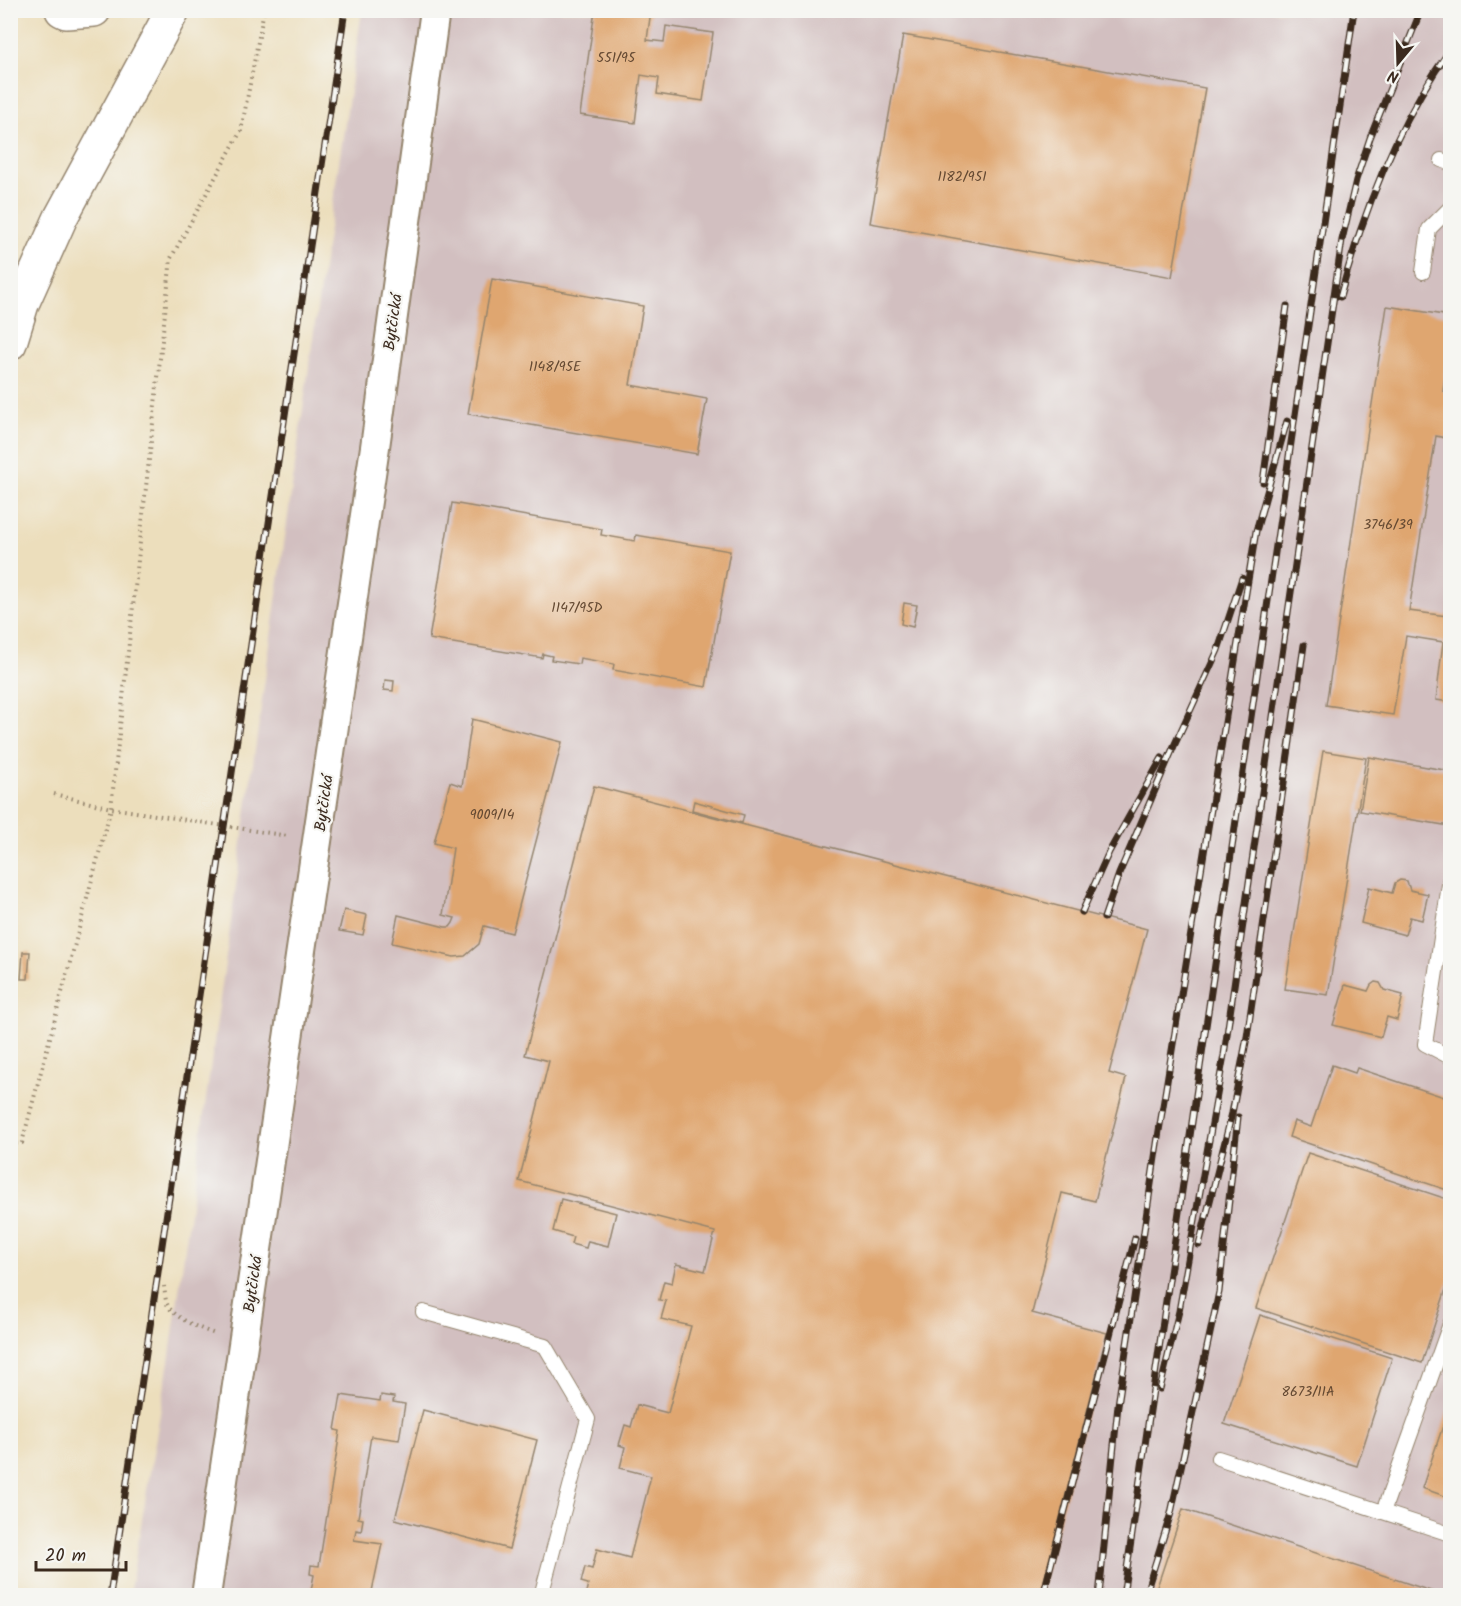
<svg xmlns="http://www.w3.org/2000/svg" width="1461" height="1606" font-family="Kalam,sans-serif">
<rect width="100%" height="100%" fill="#f6f6f2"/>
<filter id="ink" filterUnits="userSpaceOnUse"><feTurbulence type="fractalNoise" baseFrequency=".0167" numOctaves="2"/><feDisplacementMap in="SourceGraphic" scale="12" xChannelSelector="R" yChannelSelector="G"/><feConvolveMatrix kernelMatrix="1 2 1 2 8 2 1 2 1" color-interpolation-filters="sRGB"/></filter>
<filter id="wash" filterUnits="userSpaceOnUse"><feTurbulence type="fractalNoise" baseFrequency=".008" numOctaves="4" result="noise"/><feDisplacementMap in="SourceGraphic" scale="24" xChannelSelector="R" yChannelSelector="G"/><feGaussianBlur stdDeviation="1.35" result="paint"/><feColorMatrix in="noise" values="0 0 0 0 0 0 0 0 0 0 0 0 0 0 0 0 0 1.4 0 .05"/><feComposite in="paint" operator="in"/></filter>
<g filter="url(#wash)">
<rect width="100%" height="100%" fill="#ecdebc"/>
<polygon fill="#d2bfc0" points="362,11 1450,11 1450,1595 129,1596 170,1355 320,288"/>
<g id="blocks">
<g fill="#dfa66f">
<polygon points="595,10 651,10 647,40 664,42 666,26 713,33 703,101 657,94 659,78 641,75 635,123 580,115"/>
<polygon points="903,35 1205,88 1172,277 870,223"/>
<polygon points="492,279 643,306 630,385 707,399 697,454 468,414"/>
<polygon points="1387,306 1450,316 1450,340 1443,391 1450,392 1450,439 1436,436 1409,611 1447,616 1450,604 1450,702 1436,700 1443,642 1406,636 1393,715 1326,705"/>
<polygon points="452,503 602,529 601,535 635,541 636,535 730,551 706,687 613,670 614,664 580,658 579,664 551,660 552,656 543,654 542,658 429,639"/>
<polygon points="904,603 917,605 913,627 901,624"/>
<polygon points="385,680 394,681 393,691 384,690"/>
<polygon points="472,719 562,742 512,933 484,926 479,944 465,956 454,957 392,943 398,915 445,927 450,927 453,923 455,918 443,915 453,848 434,843 450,782 462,786"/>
<polygon points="1323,751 1366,758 1328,995 1285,989"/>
<polygon points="1369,757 1450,771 1450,826 1360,811"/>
<polygon points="594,786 1147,929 1109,1073 1126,1078 1095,1201 1062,1193 1032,1313 1107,1333 1040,1596 585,1596 588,1584 581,1582 585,1567 592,1569 597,1549 630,1558 651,1476 620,1468 625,1447 619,1445 625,1425 631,1427 637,1405 668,1413 691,1326 661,1319 666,1301 659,1300 664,1281 672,1283 676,1264 705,1271 715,1232 519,1181 549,1061 525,1055"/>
<polygon points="694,801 744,815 742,823 692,810"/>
<polygon points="1400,880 1407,881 1410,890 1428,894 1422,920 1410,917 1405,935 1361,923 1369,887 1392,893 1395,883"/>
<polygon points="344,910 367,915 363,935 339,931"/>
<polygon points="23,952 30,952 28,979 21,979"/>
<polygon points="1375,982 1380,983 1384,990 1403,995 1397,1020 1387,1017 1381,1037 1333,1025 1345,985 1368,991 1371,985"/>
<polygon points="1332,1065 1355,1073 1357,1068 1450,1099 1450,1191 1289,1137 1294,1121 1311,1127"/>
<polygon points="1308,1153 1450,1200 1450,1277 1422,1363 1256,1308"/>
<polygon points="561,1199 616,1213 608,1246 588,1241 586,1248 571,1244 573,1237 553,1231"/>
<polygon points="1260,1315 1392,1358 1357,1466 1224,1424"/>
<polygon points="341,1395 380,1401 381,1395 394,1397 393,1402 405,1404 399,1440 371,1436 358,1518 363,1519 361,1531 356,1530 354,1540 382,1544 371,1596 310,1596 314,1575 310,1574 311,1565 319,1566 340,1431 335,1430"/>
<polygon points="423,1410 537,1440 509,1549 395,1519"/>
<polygon points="1448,1411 1450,1412 1450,1498 1422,1488"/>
<polygon points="1183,1509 1443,1595 1443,1596 1154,1596"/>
</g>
</g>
</g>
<g filter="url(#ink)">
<use href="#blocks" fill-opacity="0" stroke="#94846d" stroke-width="1.5"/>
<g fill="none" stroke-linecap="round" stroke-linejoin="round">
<defs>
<g id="service">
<polyline points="1441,160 1450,163"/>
<polyline points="1423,272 1429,229 1450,208"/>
<polyline points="1450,878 1425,1044 1450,1057"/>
<polyline points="423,1312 545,1346 588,1419 541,1596"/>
<polyline points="1218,1458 1450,1534"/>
<polyline points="1383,1512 1450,1324"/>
</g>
<polyline id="minor" points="206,1596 375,447 435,10"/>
<g id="primary">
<polyline points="62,10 66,12 94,10"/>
<polyline points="10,343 22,304 61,217 173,10"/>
</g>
</defs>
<use href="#service" stroke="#94846d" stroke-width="16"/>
<use href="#minor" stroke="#94846d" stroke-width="32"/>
<use href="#primary" stroke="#94846d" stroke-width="36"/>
<g stroke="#94846d" stroke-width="4" stroke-dasharray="1.5 4.5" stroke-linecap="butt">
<polyline points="54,794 111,808 288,836"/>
<polyline points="10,1144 22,1143 111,808 171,258 241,131 264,10"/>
<path d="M164,1286c1,6 1,15 4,20 8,13 33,23 47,28"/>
</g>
<use href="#service" stroke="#fff" stroke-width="14"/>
<use href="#minor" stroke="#fff" stroke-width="28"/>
<use href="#primary" stroke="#fff" stroke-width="33"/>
<defs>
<g id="rail">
<path d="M1340,297c23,-84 58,-176 110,-247"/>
<polyline points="1263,482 1287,306"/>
<polyline points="1082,912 1109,852 1162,758"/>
<polyline points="1104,918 1119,874 1174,746 1218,650 1242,578"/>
<polyline points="1199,1245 1232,1113 1247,1037 1304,645"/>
<polyline points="1160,1389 1179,1311 1224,1055 1342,240 1356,180 1370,138 1421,10"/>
<polyline points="110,1596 345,10"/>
<polyline points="1043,1596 1135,1238"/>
<polyline points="1099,1596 1118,1405 1158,1137 1256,531 1287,421"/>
<polyline points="1123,1596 1354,10"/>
<polyline points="1145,1596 1171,1513 1219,1292 1238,1117"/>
</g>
</defs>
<use href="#rail" stroke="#3b2a1e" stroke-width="7"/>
<use href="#rail" stroke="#f6f6f2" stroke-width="4.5" stroke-dasharray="14" stroke-linecap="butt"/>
</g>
</g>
<g text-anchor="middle" stroke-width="4.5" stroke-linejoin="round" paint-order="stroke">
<g font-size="14" fill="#644932">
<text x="616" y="62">551/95</text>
<text x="962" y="181">1182/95I</text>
<text x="555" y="371">1148/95E</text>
<text x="1388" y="529">3746/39</text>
<text x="577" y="612">1147/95D</text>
<text x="492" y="819">9009/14</text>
<text x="1308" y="1396">8673/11A</text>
</g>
<g font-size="16" fill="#3b2a1e" stroke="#f6f6f2">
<text transform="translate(392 322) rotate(-82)" y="6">Bytčická</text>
<text transform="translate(323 803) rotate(-82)" y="6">Bytčická</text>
<text transform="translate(252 1284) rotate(-82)" y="6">Bytčická</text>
</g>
</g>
<rect width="1461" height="1606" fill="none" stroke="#f6f6f2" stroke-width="36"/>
<g transform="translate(1398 63) rotate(199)" stroke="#f6f6f2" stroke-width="4.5" paint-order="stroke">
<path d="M0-4.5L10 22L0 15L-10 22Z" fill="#3b2a1e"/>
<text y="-9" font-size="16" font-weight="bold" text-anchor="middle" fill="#3b2a1e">N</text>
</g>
<path d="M36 1561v9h90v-9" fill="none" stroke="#3b2a1e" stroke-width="3"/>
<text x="45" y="1561" font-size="18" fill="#3b2a1e" stroke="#f6f6f2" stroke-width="4.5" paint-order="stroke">20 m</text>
</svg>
